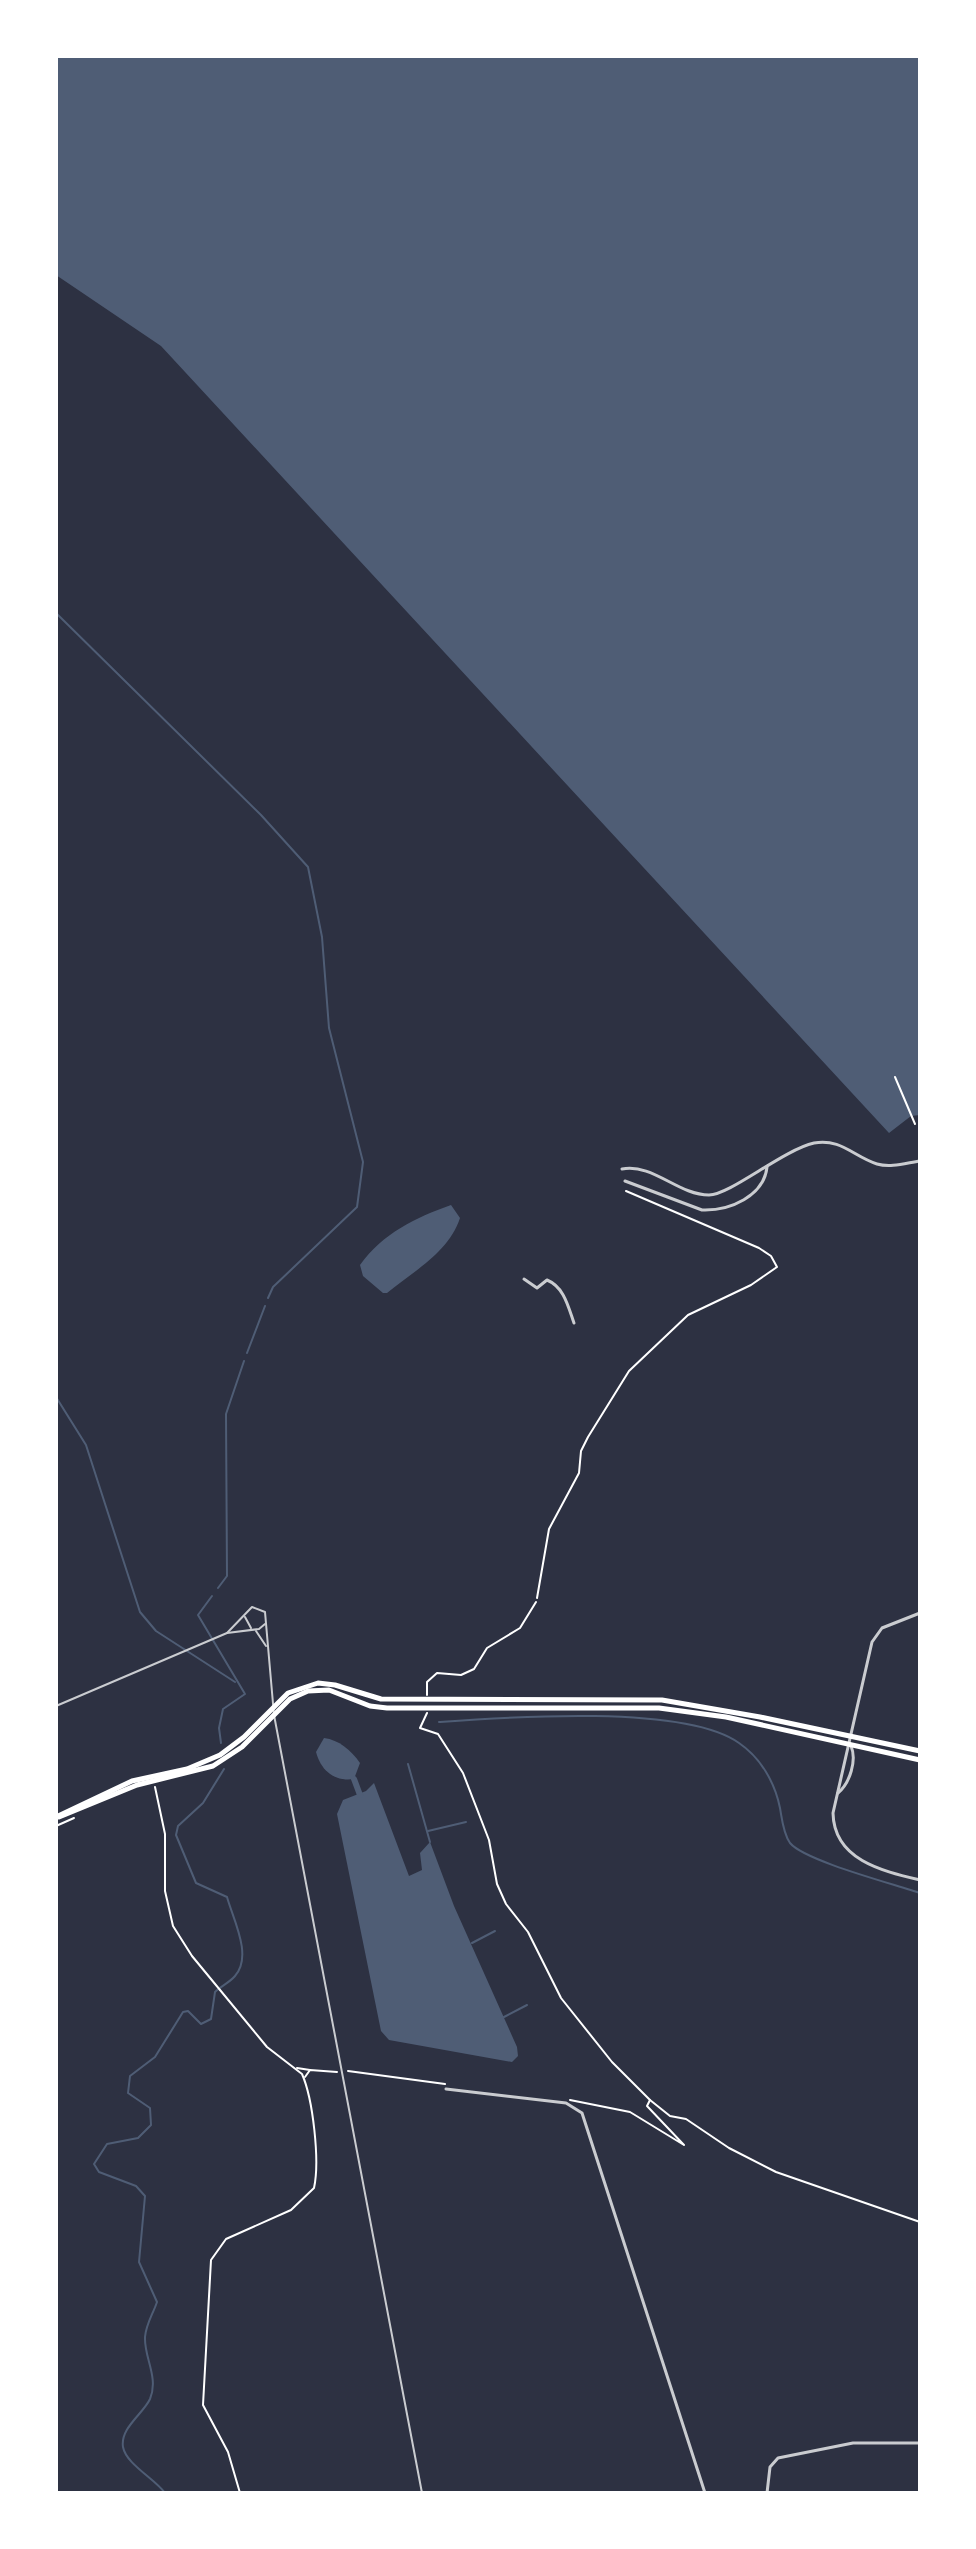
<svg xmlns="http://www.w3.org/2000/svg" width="976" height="2549" font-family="Arial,sans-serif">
<rect width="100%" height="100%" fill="#2d3142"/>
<g fill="#4f5d75">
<polygon points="56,56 920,56 920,1115 911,1116 889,1133 161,346 56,275"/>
<path d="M451,1205l9,13c-11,34 -46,53 -73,75h-4l-20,-17 -3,-11c23,-32 55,-47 91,-60z"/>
<path d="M324,1738c15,2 27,12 36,25l-6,16c-19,3 -33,-8 -38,-27z"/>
<polygon points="374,1783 409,1876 422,1870 420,1853 430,1842 454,1906 517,2047 518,2056 512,2062 389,2040 381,2031 337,1814 343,1800 366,1791"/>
</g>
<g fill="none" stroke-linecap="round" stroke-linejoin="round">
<g stroke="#4f5d75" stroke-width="2">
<polyline points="56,613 261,815 308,867 322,937 329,1028 363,1162 357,1207 273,1287 268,1298"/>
<polyline points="247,1353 265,1306"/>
<polyline points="56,1397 86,1445 140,1612 156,1631 235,1682"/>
<polyline points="218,1588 227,1576 226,1414 244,1361"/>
<polyline points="212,1596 198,1615 245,1694 223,1709 219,1728 221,1743"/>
<path d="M439,1722c69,-5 245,-18 300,21 22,15 36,40 41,65 2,11 3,25 10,35 15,18 104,41 130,50"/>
<polyline points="408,1764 430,1842"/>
<polyline points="428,1831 466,1822"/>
<polyline points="472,1943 495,1931"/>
<polyline points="504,2017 527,2005"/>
<path d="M165,2493c-10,-14 -39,-29 -42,-46 -3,-19 20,-33 27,-48 9,-22 -6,-41 -5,-62 1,-13 8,-23 12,-35l-18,-40 6,-66 -9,-10 -37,-14 -5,-8 13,-20 31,-6 13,-13 -1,-17 -22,-15 2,-17 25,-19 28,-45 5,-1 13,13 10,-5 4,-27c6,-6 14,-9 20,-16 18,-20 -2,-57 -8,-79l-31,-14 -20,-48 2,-9 25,-23 21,-34"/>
</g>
<polyline stroke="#4f5d75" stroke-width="6" points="354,1779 360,1795"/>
<g stroke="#fff" stroke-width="2">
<polyline points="895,1077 915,1124"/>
<polyline points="537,1598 549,1529 579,1473 581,1451 588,1437 629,1371 688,1315 751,1285 777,1267 771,1256 759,1248 626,1191"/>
<polyline points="427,1695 427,1682 437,1673 461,1675 474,1669 487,1648 520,1628 536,1602"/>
<polyline points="427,1713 420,1728 438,1734 463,1773 489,1840 497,1884 506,1904 528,1932 561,1998 612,2062 650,2100 670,2116 686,2119 729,2148 776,2172 920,2222"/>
<path d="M155,1787l10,47v57l8,35 19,30 75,91 35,27c11,25 18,87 12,114l-23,22 -65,29 -15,21 -8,145 25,47 12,41"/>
<polyline points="56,1826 74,1818"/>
<polyline points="297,2068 310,2070"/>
<polyline points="348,2071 445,2084"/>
<polyline points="305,2077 310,2070 337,2072"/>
<polyline points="570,2100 630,2112 684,2145 647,2106 650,2100"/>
</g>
<g stroke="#caccd0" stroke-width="2">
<polyline points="245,1617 251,1628"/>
<polyline points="256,1631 266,1646"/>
<polyline points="227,1633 252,1607 265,1612 274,1715 422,2493"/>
<polyline points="56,1706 227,1633 259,1629 265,1624"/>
</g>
<g stroke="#caccd0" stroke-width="3">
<path d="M622,1169c31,-6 56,26 87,26 21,0 74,-45 105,-52 27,-5 40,14 63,21 14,4 29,-1 43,-3"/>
<path d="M625,1181l77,29c28,1 62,-14 65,-43"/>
<path d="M524,1279l13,9 10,-8c17,7 21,26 27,43"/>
<path d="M920,1613l-38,15 -10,14 -39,171c1,47 49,58 87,67"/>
<path d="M838,1793c12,-10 19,-33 13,-47"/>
<polyline points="446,2089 566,2103 582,2113 705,2493"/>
<polyline points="767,2493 770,2467 778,2458 853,2443 920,2443"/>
</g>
<g stroke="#fff" stroke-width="5">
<polyline points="56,1817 132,1781 187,1769 220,1755 244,1737 288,1693 318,1683 335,1685 381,1699 662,1700 760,1717 920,1751"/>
<polyline points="59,1817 137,1785 213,1766 242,1747 290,1699 308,1691 329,1690 370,1706 387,1708 659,1708 726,1717 920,1760"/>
</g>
</g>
<rect width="976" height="2549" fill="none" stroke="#ffffff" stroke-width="116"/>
</svg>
